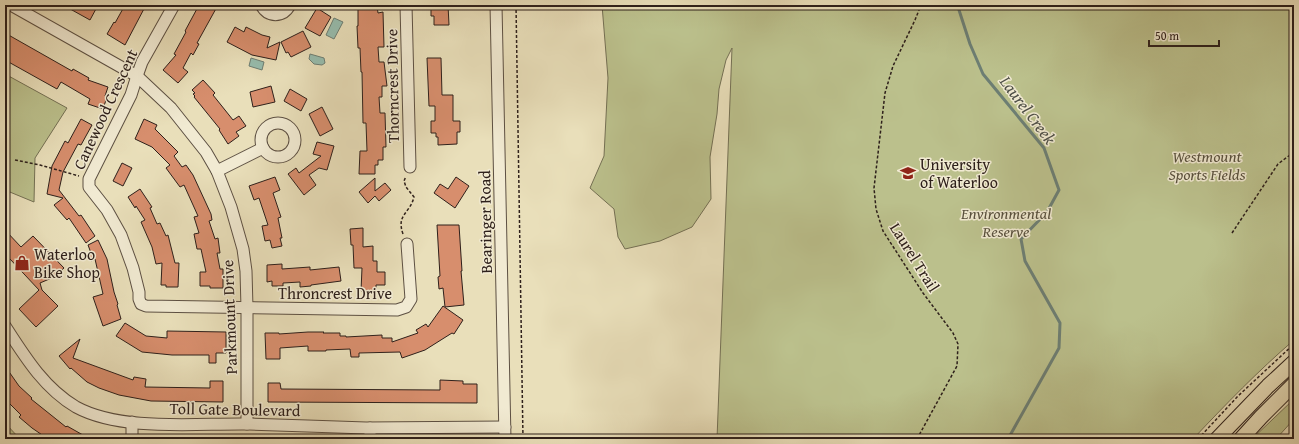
<svg xmlns="http://www.w3.org/2000/svg" width="1299" height="444" font-family="'Gentium Book Plus',serif">
<rect width="100%" height="100%" fill="#e9dfba"/>
<filter id="stains"><feTurbulence type="fractalNoise" baseFrequency=".005" numOctaves="4"/><feColorMatrix values="0 0 0 0 .2 0 0 0 0 .09 0 0 0 0 .02 0 0 0 .5 -.17"/></filter>
<radialGradient id="worn" r=".72"><stop offset=".6" stop-color="#630" stop-opacity="0"/><stop offset="1" stop-color="#630" stop-opacity=".3"/></radialGradient>
<g fill="#bbc08c" stroke="#747054">
<path d="M602,5h692v335c-36,31 -68,64 -101,99h-476l15,-391 -6,12 -7,29 -2,25 -7,43 1,42 -19,28 -32,14 -35,8 -7,-12 -4,-28 -24,-21 14,-32 4,-78z"/>
<polygon points="5,74 67,108 35,158 34,202 5,190"/>
<polygon points="1294,399 1294,419 1276,439 1252,439"/>
<polygon points="5,423 20,439 5,439"/>
</g>
<g fill="#97bdae" stroke="#6d7e73">
<polygon points="334,18 343,22 334,39 326,35"/>
<polygon points="310,54 324,58 325,63 322,65 314,64 309,59"/>
<polygon points="251,58 264,62 262,70 249,66"/>
</g>
<g fill="none" stroke-linecap="round" stroke-linejoin="round">
<polyline stroke="#6d7e73" stroke-width="3" points="959,5 959,10 970,44 983,74 1044,148 1059,190 1047,212 1021,239 1025,261 1060,323 1059,348 1008,439"/>
</g>
<g fill="#d78e6d" stroke="#2e201b">
<polygon points="63,5 92,5 97,7 90,20"/>
<polygon points="125,5 146,5 125,45 107,34 114,22 115,23"/>
<polygon points="199,5 218,5 197,43 199,44 193,55 191,53 183,68 188,72 178,83 163,70 176,55 174,54 186,32 185,31"/>
<polygon points="358,5 373,5 373,6 377,6 378,13 383,12 384,47 378,47 379,62 384,62 387,86 382,86 382,97 379,97 380,113 385,113 386,147 383,147 383,160 378,160 378,165 375,165 375,174 359,174 360,151 367,151 366,123 363,123 362,72 361,72 360,48 358,48 357,26 358,26"/>
<polygon points="431,5 448,5 449,25 434,25 434,16 431,16"/>
<polygon points="317,8 331,17 320,36 305,28"/>
<polygon points="235,27 244,32 246,27 262,35 270,37 267,48 280,42 276,60 252,55 227,42"/>
<polygon points="303,31 311,47 291,57 288,52 286,53 281,42"/>
<polygon points="5,33 72,71 73,69 89,78 88,80 108,87 105,96 107,97 103,109 88,104 90,99 61,82 57,89 5,60"/>
<polygon points="427,58 441,58 442,95 453,95 453,121 460,121 460,132 457,132 457,144 438,145 438,137 436,137 436,133 431,133 431,121 435,121 435,106 429,106"/>
<polygon points="203,80 215,93 213,95 233,120 239,116 246,126 236,132 239,136 228,144 219,130 220,129 194,97 195,96 193,94 195,93 192,90"/>
<polygon points="271,86 275,102 253,107 250,92"/>
<polygon points="290,89 307,99 301,111 284,101"/>
<polygon points="322,107 333,129 320,136 309,114"/>
<polygon points="81,119 92,125 81,145 78,144 63,172 59,190 79,216 81,215 95,236 86,243 69,218 67,220 54,205 63,198 47,194 52,166 65,141 68,143"/>
<polygon points="144,119 157,125 155,129 178,152 174,156 182,167 186,165 193,175 211,214 212,220 209,221 215,239 218,238 220,253 217,253 220,269 223,269 223,288 210,288 210,286 200,286 200,272 206,272 201,249 197,249 194,234 199,233 194,217 198,216 184,185 180,187 166,168 170,165 152,147 135,139"/>
<polygon points="317,142 334,146 327,170 319,168 309,175 316,185 304,195 288,174 296,168 299,173 321,156 313,154"/>
<polygon points="122,163 132,168 123,186 113,181"/>
<polygon points="275,177 280,190 273,193 281,217 278,218 282,238 280,238 282,246 272,248 270,240 265,241 262,226 268,225 259,198 254,200 249,186"/>
<polygon points="456,177 469,186 455,208 434,193 440,184 448,189"/>
<polygon points="375,178 375,191 385,183 391,190 379,201 375,196 368,203 359,192"/>
<polygon points="140,189 152,207 150,208 157,224 160,223 166,236 168,235 175,263 179,263 178,287 166,287 166,285 161,285 162,263 156,264 152,247 141,222 145,220 136,206 135,208 128,197"/>
<polygon points="437,225 459,225 462,271 461,271 464,305 445,307 443,288 439,289 438,277 440,276"/>
<polygon points="363,228 363,247 373,246 373,261 377,261 377,272 385,272 385,285 376,285 376,291 361,291 362,268 354,268 353,245 351,245 350,229"/>
<polygon points="5,230 21,247 33,236 64,268 54,277 40,283 42,290 58,306 36,327 19,309 39,290 10,259 5,264"/>
<polygon points="98,240 107,259 114,292 118,304 117,305 121,319 103,326 93,297 103,294 95,259 91,261 88,254 91,253 88,245"/>
<polygon points="282,264 282,269 310,267 310,270 339,267 341,281 311,285 311,286 300,287 300,282 283,283 283,286 272,286 272,281 267,282 267,265"/>
<polygon points="443,306 463,320 454,334 452,333 425,350 402,358 400,352 359,353 359,357 351,357 350,349 326,350 326,351 308,351 308,346 280,348 280,359 266,359 265,333 279,333 279,334 308,332 324,332 323,333 340,333 340,336 346,336 346,337 382,335 382,338 392,338 392,342 418,333 416,330 426,324 428,327"/>
<polygon points="125,323 146,336 167,338 167,331 226,332 226,353 216,353 216,363 209,363 209,355 172,355 142,352 116,336"/>
<polygon points="80,339 73,358 133,380 134,377 146,379 145,387 210,388 210,381 223,381 223,402 151,401 119,395 99,388 87,382 71,368 70,369 59,356"/>
<polygon points="5,366 19,386 32,398 31,399 66,427 67,426 90,439 48,439 32,428 19,417 21,415 5,399"/>
<polygon points="440,380 463,381 463,384 477,384 477,403 268,402 268,383 280,383 281,389 440,390"/>
</g>
<g fill="none" stroke-linecap="round" stroke-linejoin="round">
<defs>
<g id="minor">
<polyline points="11,5 137,76 171,108 206,152 217,171 231,207 243,249 246,271 247,308 247,424"/>
<polyline points="174,5 142,62 137,76 131,95 89,179 89,187 107,210 121,235 133,268 139,292 139,299 141,304 146,306 397,310 406,307 411,299 407,244"/>
<path d="M261,5c7,13 22,13 29,0"/>
<polyline points="406,5 410,167"/>
<polyline points="496,5 505,439"/>
<circle cx="278" cy="140" r="17"/>
<polyline points="217,171 263,148"/>
<path d="M5,326c20,31 39,62 71,81 46,25 121,16 173,17 39,1 78,3 117,4 46,0 93,-1 139,-1"/>
<polyline points="132,439 132,422"/>
<polyline points="370,439 370,428"/>
</g>
<g id="major">
<polyline points="1217,439 1268,386 1294,362"/>
<polyline points="1241,439 1261,417 1294,384"/>
</g>
</defs>
<use href="#minor" stroke="#5d5043" stroke-width="13"/>
<use href="#major" stroke="#2e201b" stroke-width="16"/>
<g stroke="#2e201b" stroke-width="1.5" stroke-dasharray="3 2" stroke-linecap="butt">
<polyline points="516,5 523,439"/>
<path d="M1294,138c-3,10 -6,14 0,23"/>
<polyline points="15,160 40,165 79,176"/>
<polyline points="1232,233 1278,164 1290,155"/>
<path d="M403,234c-7,-20 7,-20 11,-37l-8,-10 -2,-6 2,-5"/>
<polyline points="917,439 957,366 958,344 953,333 923,293 883,231 876,209 874,188 885,93 893,66 915,20 921,5"/>
<polyline points="1198,439 1238,396 1294,344"/>
</g>
<use href="#minor" stroke="#f1ead2" stroke-width="11"/>
<use href="#major" stroke="#e9dfba" stroke-width="14"/>
</g>
<defs>
<symbol id="university-bare" viewBox="-9 -9 18 18"><path d="M0-5L7-2L0 1L-7-2ZM-4 1L0 2.5L4 1V4Q0 6-4 4Z" fill="#8f2418" stroke="#f1ead2" stroke-width="2.5" paint-order="stroke"/></symbol>
<symbol id="shop-bare" viewBox="-9 -9 18 18"><path d="M-5-2.5h2.3a2.7 3.5 0 0 1 5.4 0H5L5.5 6h-11ZM-1.5-2.5h3a1.5 2.3 0 0 0-3 0Z" fill="#8f2418" stroke="#f1ead2" stroke-width="2.5" paint-order="stroke"/></symbol>
</defs>
<g fill-rule="evenodd">
<use href="#university-bare" x="897" y="162" width="22" height="22"/>
<use href="#shop-bare" x="11" y="252" width="22" height="22"/>
</g>
<g text-anchor="middle" stroke-width="3" stroke-linejoin="round" paint-order="stroke">
<g font-size="16" fill="#2e201b" stroke="#f1ead2">
<text transform="translate(392 86) rotate(-91)" y="6">Thorncrest Drive</text>
<text transform="translate(105 109) rotate(-65)" y="6">Canewood Crescent</text>
<text transform="translate(485 222) rotate(-91)" y="6">Bearinger Road</text>
<text transform="translate(915 257) rotate(58)" y="6">Laurel Trail</text>
<text x="335" y="299">Throncrest Drive</text>
<text transform="translate(229 317) rotate(-92)" y="6">Parkmount Drive</text>
<text transform="translate(235 409) rotate(1)" y="6">Toll Gate Boulevard</text>
</g>
<g font-size="16" font-style="italic" fill="#58503d" stroke="#f1ead2">
<text x="1207" y="162">Westmount<tspan x="1207" dy="18">Sports Fields</tspan></text>
<text x="1006" y="219">Environmental<tspan x="1006" dy="18">Reserve</tspan></text>
</g>
<g font-size="16" fill="#2e201b" stroke="#f1ead2" text-anchor="start">
<text x="920" y="170">University<tspan x="920" dy="18">of Waterloo</tspan></text>
<text x="34" y="260">Waterloo<tspan x="34" dy="18">Bike Shop</tspan></text>
</g>
<g font-size="17" font-style="italic" fill="#4e4f47" stroke="#f1ead2">
<text transform="translate(1028 110) rotate(53)" y="6">Laurel Creek</text>
</g>
</g>
<rect width="1299" height="444" fill="none" stroke="#e9dfba" stroke-width="20"/>
<rect x="6" y="6" width="1287" height="432" fill="none" stroke="#2e201b" stroke-width="2"/>
<rect x="10" y="10" width="1279" height="424" fill="none" stroke="#2e201b"/>
<path d="M1149 40v6h70v-6" fill="none" stroke="#2e201b" stroke-width="2"/>
<text x="1155" y="40" font-size="12" fill="#2e201b" stroke="#f1ead2" stroke-width="3" paint-order="stroke">50 m</text>
<rect width="100%" height="100%" filter="url(#stains)"/>
<rect width="100%" height="100%" fill="url(#worn)"/>
</svg>
